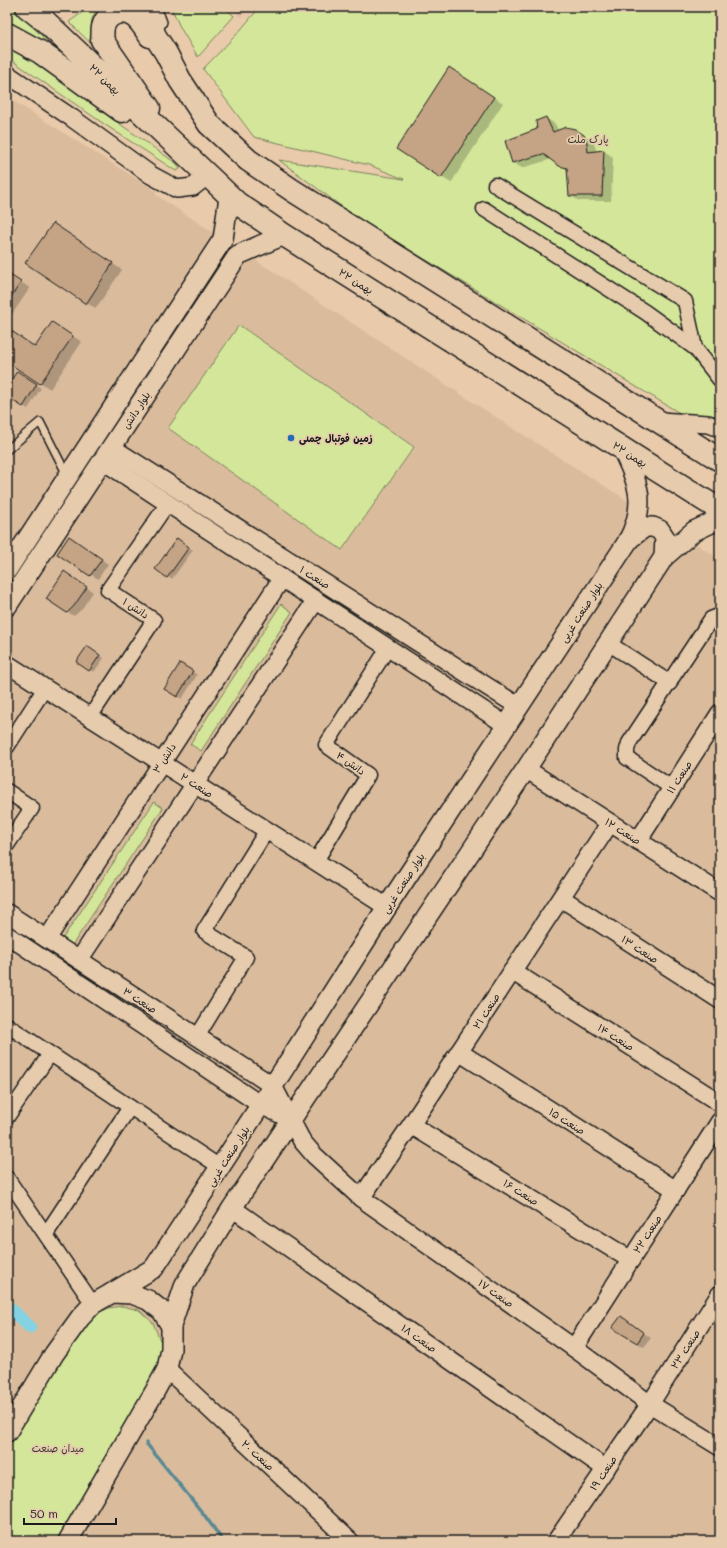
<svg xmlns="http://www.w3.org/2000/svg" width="727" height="1548" font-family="Mali,'Playpen Sans Arabic',sans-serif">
<rect width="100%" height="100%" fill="#e9cbab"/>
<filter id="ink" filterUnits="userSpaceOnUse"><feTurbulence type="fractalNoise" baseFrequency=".025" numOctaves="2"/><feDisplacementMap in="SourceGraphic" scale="8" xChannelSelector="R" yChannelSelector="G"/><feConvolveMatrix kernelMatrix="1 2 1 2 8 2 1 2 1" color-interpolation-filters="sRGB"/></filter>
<g filter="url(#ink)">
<g fill="#dabc9d">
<polygon points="231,7 250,7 241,17"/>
<polygon points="7,97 156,191 156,195 511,427 720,559 720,1541 7,1541"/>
</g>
<g fill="#d4e69a" stroke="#78815b">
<polygon points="7,7 12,7 80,73 7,24"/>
<path d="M90,7h10c-21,19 1,42 14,59l-45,-44z"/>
<polygon points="171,7 224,7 234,16 198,57 181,29"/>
<polygon points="260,7 720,7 720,416 683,415 360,220 279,160 404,179 369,165 254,137 203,69 237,34"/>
<polygon points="7,40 40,62 107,115 177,164 180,169 176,171 107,126 7,57"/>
<polygon points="239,325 414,447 342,550 168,428"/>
<polygon points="281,604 292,612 201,751 190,744"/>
<polygon points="154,802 163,808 71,947 61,941"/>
<polygon points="122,1306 139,1310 153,1323 162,1345 157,1371 61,1541 7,1541 7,1440 89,1317 109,1308"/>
</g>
<g fill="#0003">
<polygon points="459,74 503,103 451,183 397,149"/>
<polygon points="546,118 555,124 559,131 574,130 593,141 597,152 604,151 613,157 611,201 579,201 570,195 568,170 552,159 522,168 513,163"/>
<polygon points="62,229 122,270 96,308 86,303"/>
<polygon points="7,273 30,288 7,322"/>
<polygon points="7,328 36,347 61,328 82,342 50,389 7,361"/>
<polygon points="17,373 41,388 28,409 7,396 7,389"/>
<polygon points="76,541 108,564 98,579 59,553"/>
<polygon points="181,542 193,550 172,579 167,577"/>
<polygon points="65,572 93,592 81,610 74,616 67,612"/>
<polygon points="92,650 104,658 94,672 89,670"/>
<polygon points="181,664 197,675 182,699 165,689"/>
<polygon points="628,1322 651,1338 644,1347 637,1343"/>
</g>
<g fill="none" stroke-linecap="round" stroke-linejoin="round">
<polyline stroke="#5a8993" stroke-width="3.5" points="146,1443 205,1516 223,1541"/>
<polyline stroke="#84d2e2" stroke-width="13" points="7,1306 30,1327"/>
</g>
<g fill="#c4a485" stroke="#1c1c1c">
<polygon points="449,67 494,97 441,178 396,149"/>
<polygon points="546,117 553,132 566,127 575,129 584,135 587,143 588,152 604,150 602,196 569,196 567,168 559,166 543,154 512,163 505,141 537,129 536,121"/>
<polygon points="53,223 113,263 86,304 25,263"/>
<polygon points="7,273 21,282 7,303"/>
<polygon points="52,322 73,336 40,384 7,362 7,328 35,347"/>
<polygon points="17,371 37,384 23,407 7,397 7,387"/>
<polygon points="69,536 102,559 90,576 57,554"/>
<polygon points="177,538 189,547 167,578 155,569"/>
<polygon points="64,571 87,587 74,606 67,613 46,599"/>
<polygon points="87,646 100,655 89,671 76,662"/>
<polygon points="180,663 193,671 177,697 164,689"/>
<polygon points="621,1316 644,1333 637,1343 612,1328"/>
</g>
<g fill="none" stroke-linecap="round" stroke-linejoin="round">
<defs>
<g id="service">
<polyline points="157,7 163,22 158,31"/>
<polyline points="7,450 40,422 67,475"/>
</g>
<g id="minor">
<polyline points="495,185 685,301 695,348"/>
<polyline points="484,209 645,312 695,348 720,380"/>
<polyline points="608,643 670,683"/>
<polyline points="90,717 154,620 108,590 168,503"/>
<polyline points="7,747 45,688"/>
<polyline points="672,788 627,758 627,750 629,743 711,619 716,617 720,617"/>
<polyline points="7,791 32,808 7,845"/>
<polyline points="316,861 368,775 326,745 388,648"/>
<polyline points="7,1025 220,1167"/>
<polyline points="197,1037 246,957 204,931 267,830"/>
<polyline points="7,1117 50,1054"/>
<polyline points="7,1178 93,1304"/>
<polyline points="46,1234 130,1107"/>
</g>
<g id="tertiary">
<polyline points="7,74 72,118 151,175 177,189 193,187 207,176"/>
<polyline points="659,421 708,424 720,428"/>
<polyline points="111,447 518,706"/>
<polyline points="103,461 506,725"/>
<polyline points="7,664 387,907"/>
<polyline points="526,769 720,893"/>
<polyline points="638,841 720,713"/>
<polyline points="561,898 720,1000"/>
<polyline points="7,913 273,1086 302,1141 314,1155 361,1198 574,1348 650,1404 720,1447"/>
<polyline points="7,935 261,1105 290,1119"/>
<polyline points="47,939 282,578"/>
<polyline points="79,960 316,600"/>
<polyline points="512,971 720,1103"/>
<polyline points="459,1052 676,1190"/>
<polyline points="411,1125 631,1260"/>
<polyline points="361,1198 411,1125 610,823"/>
<polyline points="232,1208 606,1469"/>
<polyline points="574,1348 720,1121"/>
<polyline points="167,1369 350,1541"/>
<polyline points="556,1541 650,1404 720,1294"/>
</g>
<g id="secondary">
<polyline points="628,540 645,527 653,527 660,530 665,538 664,557"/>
<polyline points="7,570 223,239 229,197"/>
<polyline points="7,606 238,255 284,235"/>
<path d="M112,1293l42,-25 119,-182 114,-179 241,-366c19,-36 11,-58 -6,-92"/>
<polyline points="171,1326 185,1284 232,1208 526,769 664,557 694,531 720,519"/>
<polyline points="7,1432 54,1354 80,1318 93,1304 112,1293 132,1294 148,1300 162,1311 171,1326 171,1349 167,1369 155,1391 68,1541"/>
</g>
<g id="trunk">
<polyline points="27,7 45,21 237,203 284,235 720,510"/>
<polyline points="143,7 155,36 166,53 180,80 209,124 248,160 292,190 720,460"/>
<polyline points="7,34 40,52 122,111"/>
<path d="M149,108l-47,-68c1,-4 0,-9 1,-13 4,-14 19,-19 31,-11 6,4 12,14 16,20"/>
</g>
</defs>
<use href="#service" stroke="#1c1c1c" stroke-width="10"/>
<use href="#minor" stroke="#1c1c1c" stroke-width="17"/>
<use href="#tertiary" stroke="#1c1c1c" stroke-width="20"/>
<use href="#secondary" stroke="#1c1c1c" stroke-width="22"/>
<use href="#trunk" stroke="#1c1c1c" stroke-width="25"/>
<polyline stroke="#1c1c1c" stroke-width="2" stroke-dasharray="4 3" stroke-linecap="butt" points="59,12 66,7"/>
<use href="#service" stroke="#e6cbad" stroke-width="7"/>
<use href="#minor" stroke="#e6cbad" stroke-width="14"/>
<use href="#tertiary" stroke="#e6cbad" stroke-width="17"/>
<use href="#secondary" stroke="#e6cbad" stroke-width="19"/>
<use href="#trunk" stroke="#e6cbad" stroke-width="22"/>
</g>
</g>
<circle fill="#1f6fb2" stroke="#e6cbad" stroke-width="1.5" cx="291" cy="438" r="4"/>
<g text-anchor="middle" stroke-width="3.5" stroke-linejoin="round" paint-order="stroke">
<g font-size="10" fill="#1c1c1c" stroke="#e6cbad">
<text transform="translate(105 79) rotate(44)" y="4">۲۲ بهمن</text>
<text transform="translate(356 281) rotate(32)" y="4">۲۲ بهمن</text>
<text transform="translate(136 410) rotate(-57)" y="4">بلوار دانش</text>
<text transform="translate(630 454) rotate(32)" y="4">۲۲ بهمن</text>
<text transform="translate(315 577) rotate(32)" y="4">صنعت ۱</text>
<text transform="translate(136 608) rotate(33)" y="4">دانش ۱</text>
<text transform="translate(581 612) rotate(-57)" y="4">بلوار صنعت غربی</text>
<text transform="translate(164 758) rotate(-57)" y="4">دانش ۳</text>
<text transform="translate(351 763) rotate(35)" y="4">دانش ۴</text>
<text transform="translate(679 777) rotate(-57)" y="4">صنعت ۱۱</text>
<text transform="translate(197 785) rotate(33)" y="4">صنعت ۲</text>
<text transform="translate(623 831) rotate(32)" y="4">صنعت ۱۲</text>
<text transform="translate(403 883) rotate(-57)" y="4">بلوار صنعت غربی</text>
<text transform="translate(640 949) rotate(33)" y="4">صنعت ۱۳</text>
<text transform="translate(140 1000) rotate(33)" y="4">صنعت ۳</text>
<text transform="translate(486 1011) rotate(-57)" y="4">صنعت ۲۱</text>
<text transform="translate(616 1037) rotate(32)" y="4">صنعت ۱۴</text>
<text transform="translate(567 1121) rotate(32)" y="4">صنعت ۱۵</text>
<text transform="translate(228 1156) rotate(-57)" y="4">بلوار صنعت غربی</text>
<text transform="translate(521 1192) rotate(32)" y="4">صنعت ۱۶</text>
<text transform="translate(647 1234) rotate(-57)" y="4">صنعت ۲۲</text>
<text transform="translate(496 1293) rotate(35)" y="4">صنعت ۱۷</text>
<text transform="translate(419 1338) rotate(35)" y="4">صنعت ۱۸</text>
<text transform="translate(685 1349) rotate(-57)" y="4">صنعت ۲۳</text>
<text transform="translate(258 1455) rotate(43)" y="4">صنعت ۲۰</text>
<text transform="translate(603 1473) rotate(-56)" y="4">صنعت ۱۹</text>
</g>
<g font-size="10" fill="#383a2f" stroke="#e6cbad">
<text x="588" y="143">پارک ملت</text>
<text x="58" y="1452">میدان صنعت</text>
</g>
<g font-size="10" font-weight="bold" fill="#1c1c1c" stroke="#e6cbad" text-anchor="start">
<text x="299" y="442">زمین فوتبال چمنی</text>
</g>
</g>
<rect width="727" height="1548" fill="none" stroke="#e6cbad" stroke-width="24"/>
<rect x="12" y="12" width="703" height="1524" fill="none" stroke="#1c1c1c" stroke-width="1.5" filter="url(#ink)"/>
<path d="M24 1518v6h92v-6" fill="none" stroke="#1c1c1c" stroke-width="2"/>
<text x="30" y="1518" font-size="12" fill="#1c1c1c" stroke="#e6cbad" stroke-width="3" paint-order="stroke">50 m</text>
</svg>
